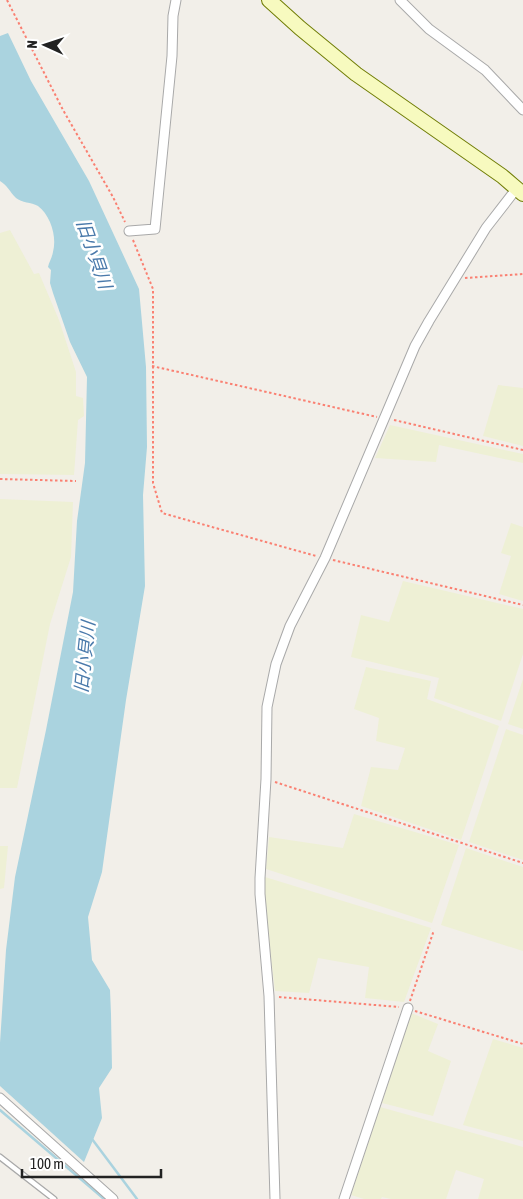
<svg xmlns="http://www.w3.org/2000/svg" width="523" height="1199" font-family="'Asap Condensed','Noto Sans JP',sans-serif">
<rect width="100%" height="100%" fill="#f2efe9"/>
<g fill="#eef0d5">
<polygon points="10,230 34,274 39,273 59,320 76,372 76,396 83,398 84,416 78,420 74,475 0,474 0,233"/>
<polygon points="498,385 523,388 523,446 483,436"/>
<polygon points="390,425 523,454 523,463 439,445 436,462 375,458"/>
<polygon points="0,499 73,502 71,557 50,624 17,788 0,788"/>
<polygon points="511,523 523,527 523,601 499,594 511,556 501,553"/>
<polygon points="403,581 523,609 523,654 501,721 434,698 439,678 351,657 361,615 389,622"/>
<polygon points="366,667 431,681 427,699 499,726 461,840 361,806 371,767 398,770 405,748 376,741 379,718 354,709"/>
<polygon points="523,679 523,729 508,724"/>
<polygon points="506,729 523,735 523,860 469,842"/>
<polygon points="354,814 459,845 432,923 266,869 269,837 343,848"/>
<polygon points="0,846 8,846 4,888 0,889"/>
<polygon points="466,848 523,867 523,951 441,925"/>
<polygon points="265,877 431,928 404,1002 365,998 369,967 318,958 309,993 275,991 265,909"/>
<polygon points="411,1013 438,1024 428,1051 451,1061 433,1116 382,1103"/>
<polygon points="493,1039 523,1048 523,1141 463,1125"/>
<polygon points="380,1107 523,1147 523,1199 478,1199 484,1179 456,1170 446,1199 391,1199 382,1197 381,1199 364,1199 351,1195"/>
</g>
<path fill="#aad3df" d="M8,33l23,48 58,100 50,108 7,78 1,80 -4,48 2,91 -19,114 -24,172 -14,45 4,43 18,30 1,24 1,54 -13,20 3,30 -18,44 -84,-76v-43l6,-93 9,-73 31,-147 27,-138 4,-71 8,-58 2,-86 -17,-35 -17,-49 -3,-10 1,-13 -3,-3c1,-5 4,-9 5,-15 4,-15 -2,-36 -15,-46 -7,-4 -16,-3 -22,-8 -6,-6 -9,-13 -16,-17v-145z"/>
<g fill="none" stroke-linecap="round" stroke-linejoin="round">
<g stroke="#aad3df" stroke-width="2.5">
<polyline points="0,1110 104,1199"/>
<polyline points="92,1139 137,1199"/>
</g>
<defs>
<polyline id="lane" points="0,1157 54,1199"/>
<g id="street">
<polyline points="400,0 429,29 485,70 523,110"/>
<polyline points="129,231 155,229 172,56 173,16 176,0"/>
<polyline points="0,1098 113,1199"/>
<polyline points="275,1199 269,996 260,894 260,878 266,779 267,707 276,664 290,626 325,558 415,346 429,321 486,228 517,188"/>
<polyline points="344,1199 408,1008"/>
</g>
<polyline id="secondary" points="269,0 300,28 356,74 502,176 523,194"/>
</defs>
<use href="#lane" stroke="#a9a9a9" stroke-width="7"/>
<use href="#street" stroke="#a9a9a9" stroke-width="11"/>
<use href="#secondary" stroke="#707d05" stroke-width="16"/>
<g stroke="#fa8072" stroke-width="2" stroke-dasharray="2.5 2.5" stroke-linecap="butt">
<polyline points="7,0 63,110 113,197 125,222"/>
<polyline points="133,240 153,289 153,483 162,513 316,556"/>
<polyline points="465,278 523,274"/>
<polyline points="152,366 377,417"/>
<polyline points="394,420 523,450"/>
<polyline points="0,479 76,481"/>
<polyline points="333,560 523,605"/>
<polyline points="275,782 523,863"/>
<polyline points="279,997 399,1007"/>
<polyline points="410,1001 434,930"/>
<polyline points="415,1011 523,1044"/>
</g>
<use href="#lane" stroke="#fff" stroke-width="4.5"/>
<use href="#street" stroke="#fff" stroke-width="9"/>
<use href="#secondary" stroke="#f7fabf" stroke-width="14"/>
</g>
<g text-anchor="middle" stroke-width="5" stroke-linejoin="round" paint-order="stroke">
<g font-size="18" font-style="italic" fill="#4a7aab" stroke="#fff">
<text transform="translate(94 254) rotate(71)" y="6">旧小貝川</text>
<text transform="translate(85 657) rotate(-84)" y="6">旧小貝川</text>
</g>
</g>
<g transform="translate(45 45) rotate(273)" stroke="#ffffff" stroke-width="4" paint-order="stroke">
<path d="M0-4L9 19L0 12L-9 19Z" fill="#222222"/>
<text y="-8" font-size="14" font-weight="bold" text-anchor="middle" fill="#222222">N</text>
</g>
<path d="M22 1169v8h139v-8" fill="none" stroke="#222222" stroke-width="2.5"/>
<text x="30" y="1169" font-size="15" fill="#222222" stroke="#ffffff" stroke-width="4" paint-order="stroke">100 m</text>
</svg>
